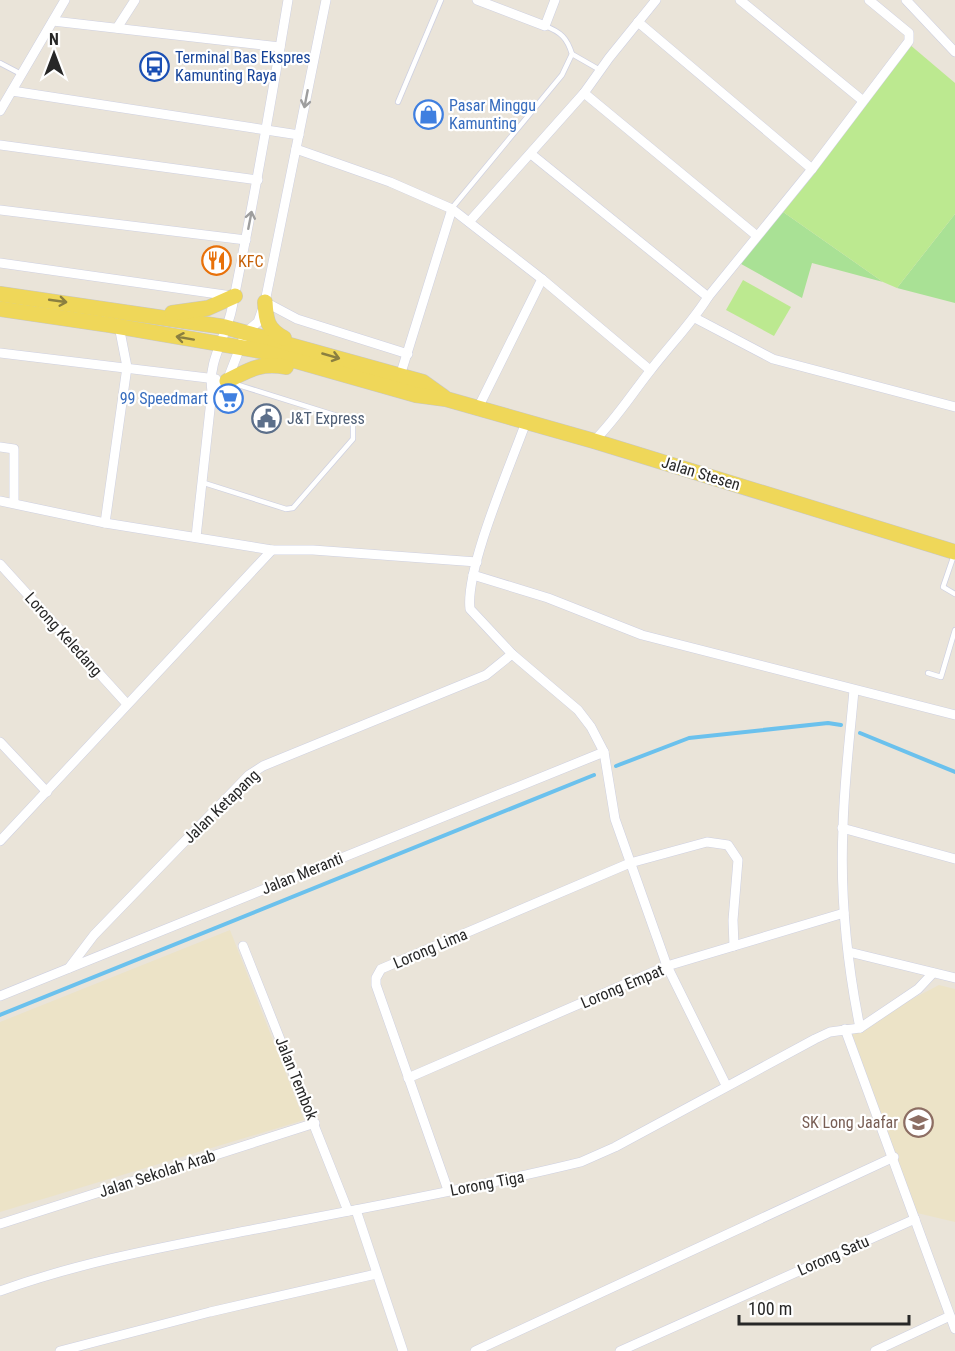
<svg xmlns="http://www.w3.org/2000/svg" width="955" height="1351" font-family="'Roboto Condensed',sans-serif">
<rect width="100%" height="100%" fill="#eae4d9"/>
<g fill="#ece3c7">
<polygon points="230,930 304,1120 0,1212 0,1022"/>
<polygon points="939,985 955,989 955,1222 917,1213 851,1031"/>
</g>
<g fill="#a9e195">
<polygon points="776,207 883,282 812,263 802,298 734,260"/>
<polygon points="955,214 955,303 897,288"/>
</g>
<g fill="#bce990">
<polygon points="909,44 955,83 955,214 897,288 883,282 776,207"/>
<polygon points="743,280 791,307 774,336 726,310"/>
</g>
<g fill="none" stroke-linecap="round" stroke-linejoin="round">
<g stroke="#6bc1ed" stroke-width="4">
<polyline points="860,733 955,772"/>
<polyline points="616,766 689,738 828,723 841,725"/>
<polyline points="0,1015 594,775"/>
</g>
<defs>
<g id="service">
<polyline points="572,54 600,70"/>
<polyline points="0,63 21,74"/>
<polyline points="398,102 441,0"/>
<path d="M452,208l110,-133 10,-21c-5,-16 -11,-22 -27,-28"/>
<polyline points="201,482 286,509 293,508 353,439 353,425 347,419 232,383"/>
<polyline points="954,555 943,587 955,594"/>
<polyline points="928,673 941,677 955,630"/>
</g>
<g id="minor">
<polyline points="477,0 545,26 555,0"/>
<polyline points="740,0 862,100"/>
<polyline points="906,0 955,52"/>
<polyline points="53,21 280,47"/>
<polyline points="638,22 812,169"/>
<polyline points="117,28 135,0"/>
<polyline points="12,91 299,135"/>
<polyline points="584,93 757,236"/>
<polyline points="0,111 65,0"/>
<polyline points="0,145 258,180"/>
<polyline points="296,149 390,182 452,209 542,279 650,370"/>
<polyline points="531,154 708,297"/>
<polyline points="0,210 246,240"/>
<polyline points="469,222 584,93 609,58 656,0"/>
<polyline points="0,263 232,296"/>
<polyline points="265,302 297,319 408,354"/>
<polyline points="695,318 773,359 955,407"/>
<polyline points="0,353 216,379"/>
<polyline points="400,376 452,209"/>
<polyline points="212,391 227,381 246,332 258,322 265,302 326,0"/>
<polyline points="478,408 542,279"/>
<path d="M526,422c-15,42 -61,147 -56,187l42,45 66,56 13,17 13,25 11,67 52,147 59,119"/>
<path d="M594,441c22,-22 37,-46 56,-70 19,-25 41,-47 58,-74l104,-128 97,-128v-8l-40,-33"/>
<polyline points="0,447 14,449 14,503"/>
<polyline points="0,501 105,523 272,550 313,550 477,562"/>
<polyline points="105,523 127,367 119,326"/>
<path d="M196,537l16,-146c-5,-29 15,-56 20,-83 21,-103 39,-205 56,-308"/>
<polyline points="0,564 127,704"/>
<polyline points="473,575 548,598 642,635 955,715"/>
<path d="M854,690c-4,46 -10,92 -11,138 -3,66 4,135 17,200"/>
<polyline points="0,742 47,792"/>
<polyline points="842,828 955,859"/>
<polyline points="0,841 272,550"/>
<polyline points="243,946 348,1211"/>
<polyline points="849,952 955,978"/>
<polyline points="69,968 94,935 249,775 263,766 486,675 512,654"/>
<polyline points="0,996 604,752"/>
<polyline points="845,1029 955,1329"/>
<polyline points="408,1078 667,966 844,913"/>
<polyline points="448,1190 376,985 376,978 381,969 630,863 707,842 728,845 738,860 733,920 734,946"/>
<polyline points="356,1210 403,1351"/>
<polyline points="0,1224 315,1123"/>
<path d="M0,1291c83,-30 170,-45 256,-62 109,-21 218,-41 325,-67l34,-15 200,-108 15,-7 30,-4 58,-39 15,-16"/>
<polyline points="60,1351 210,1312 376,1274"/>
<polyline points="475,1351 894,1157"/>
<polyline points="620,1351 915,1219"/>
<polyline points="875,1351 950,1316"/>
</g>
<g id="primary">
<polyline points="0,294 225,327 423,382 444,397"/>
<path d="M265,302c1,18 2,27 19,36"/>
<polyline points="0,309 110,325 261,351 416,395 446,399 594,441 955,552"/>
<polyline points="172,313 208,308 235,296"/>
<path d="M227,381c22,-11 34,-19 59,-14"/>
</g>
</defs>
<use href="#service" stroke="#ced0e1" stroke-width="6"/>
<use href="#minor" stroke="#ced0e1" stroke-width="10"/>
<use href="#primary" stroke="#c7c7c7" stroke-width="16"/>
<use href="#service" stroke="#fff" stroke-width="4.5"/>
<use href="#minor" stroke="#fff" stroke-width="9"/>
<use href="#primary" stroke="#efd759" stroke-width="15"/>
</g>
<defs><path id="oneway-shaft" d="M-6 0H5M1.5-3L5.5 0L1.5 3" fill="none" stroke-width="1.6" stroke-linecap="round" stroke-linejoin="round" transform="scale(1.5)"/></defs>
<g stroke="#9e9e9e">
<use href="#oneway-shaft" transform="translate(306 99) rotate(101)"/>
<use href="#oneway-shaft" transform="translate(250 220) rotate(-79)"/>
</g>
<g stroke="#8b7f40">
<use href="#oneway-shaft" transform="translate(58 301) rotate(8)"/>
<use href="#oneway-shaft" transform="translate(185 338) rotate(-170)"/>
<use href="#oneway-shaft" transform="translate(331 356) rotate(16)"/>
</g>
<defs>
<symbol id="bus-ring" viewBox="-11 -11 22 22"><circle r="9.5" fill="#fff" stroke="#1a4fb4" stroke-width="1.5"/><path d="M-5-6H5V4H4V6H2V4H-2V6H-4V4H-5ZM-3.5-4V0h7V-4ZM-3.5 1.2v1.5H-2V1.2ZM2 1.2v1.5H3.5V1.2Z" fill="#1a4fb4"/></symbol>
<symbol id="shop-ring" viewBox="-11 -11 22 22"><circle r="9.5" fill="#fff" stroke="#3f7fe0" stroke-width="1.5"/><path d="M-5-2.5h2.3a2.7 3.5 0 0 1 5.4 0H5L5.5 6h-11ZM-1.5-2.5h3a1.5 2.3 0 0 0-3 0Z" fill="#3f7fe0"/></symbol>
<symbol id="restaurant-ring" viewBox="-11 -11 22 22"><circle r="9.5" fill="#fff" stroke="#e8710a" stroke-width="1.5"/><path d="M-5-6h1v4h1v-4h1v4h1v-4h1v5L-1.5 .5V6h-2V.5L-5-1ZM5-6V6H3V1.5H1.5Q1.5-4 5-6Z" fill="#e8710a"/></symbol>
<symbol id="supermarket-ring" viewBox="-11 -11 22 22"><circle r="9.5" fill="#fff" stroke="#3f7fe0" stroke-width="1.5"/><path d="M-6-5.5h2.5l.6 2H6L4.5 2H-2.5L-4.4-4H-6ZM-1.5 3.2a1.3 1.3 0 1 0 .1 0ZM3 3.2a1.3 1.3 0 1 0 .1 0Z" fill="#3f7fe0"/></symbol>
<symbol id="civic-ring" viewBox="-11 -11 22 22"><circle r="9.5" fill="#fff" stroke="#5c6f8a" stroke-width="1.5"/><path d="M-.6-6.5H3V-4.5H.6V-3L4-1V1h2V6H-6V1h2V-1L-.6-3ZM-1.2 2.5V6h2.4V2.5Z" fill="#5c6f8a"/></symbol>
<symbol id="school-ring" viewBox="-11 -11 22 22"><circle r="9.5" fill="#fff" stroke="#8d6e63" stroke-width="1.5"/><path d="M0-5L7-2L0 1L-7-2ZM-4 1L0 2.5L4 1V4Q0 6-4 4Z" fill="#8d6e63"/></symbol>
</defs>
<g fill-rule="evenodd">
<use href="#bus-ring" x="138" y="50" width="33" height="33"/>
<use href="#shop-ring" x="412" y="98" width="33" height="33"/>
<use href="#restaurant-ring" x="200" y="244" width="33" height="33"/>
<use href="#supermarket-ring" x="212" y="382" width="33" height="33"/>
<use href="#civic-ring" x="250" y="402" width="33" height="33"/>
<use href="#school-ring" x="902" y="1106" width="33" height="33"/>
</g>
<g text-anchor="middle" stroke-width="4.5" stroke-linejoin="round" paint-order="stroke">
<g font-size="16" fill="#164399" stroke="#fff" text-anchor="start">
<text x="175" y="63">Terminal Bas Ekspres<tspan x="175" dy="18">Kamunting Raya</tspan></text>
</g>
<g font-size="16" fill="#366cbe" stroke="#fff" text-anchor="start">
<text x="449" y="111">Pasar Minggu<tspan x="449" dy="18">Kamunting</tspan></text>
<text x="208" y="404" text-anchor="end">99 Speedmart</text>
</g>
<g font-size="16" fill="#c56008" stroke="#fff" text-anchor="start">
<text x="238" y="267">KFC</text>
</g>
<g font-size="16" fill="#4e5e75" stroke="#fff" text-anchor="start">
<text x="287" y="424">J&amp;T Express</text>
</g>
<g font-size="16" fill="#272727" stroke="#fff">
<text transform="translate(701 473) rotate(17)" y="6">Jalan Stesen</text>
<text transform="translate(64 634) rotate(48)" y="6">Lorong Keledang</text>
<text transform="translate(221 806) rotate(-44)" y="6">Jalan Ketapang</text>
<text transform="translate(302 873) rotate(-22)" y="6">Jalan Meranti</text>
<text transform="translate(430 948) rotate(-23)" y="6">Lorong Lima</text>
<text transform="translate(622 986) rotate(-23)" y="6">Lorong Empat</text>
<text transform="translate(297 1078) rotate(68)" y="6">Jalan Tembok</text>
<text transform="translate(157 1173) rotate(-18)" y="6">Jalan Sekolah Arab</text>
<text transform="translate(487 1183) rotate(-11)" y="6">Lorong Tiga</text>
<text transform="translate(833 1255) rotate(-24)" y="6">Lorong Satu</text>
</g>
<g font-size="16" fill="#785e54" stroke="#fff" text-anchor="end">
<text x="898" y="1128">SK Long Jaafar</text>
</g>
</g>
<g transform="translate(54 54)" stroke="#ffffff" stroke-width="4.5" paint-order="stroke">
<path d="M0-4.5L10 22L0 15L-10 22Z" fill="#272727"/>
<text y="-9" font-size="16" font-weight="bold" text-anchor="middle" fill="#272727">N</text>
</g>
<path d="M739 1315v9h170v-9" fill="none" stroke="#272727" stroke-width="3"/>
<text x="748" y="1315" font-size="18" fill="#272727" stroke="#ffffff" stroke-width="4.5" paint-order="stroke">100 m</text>
</svg>
